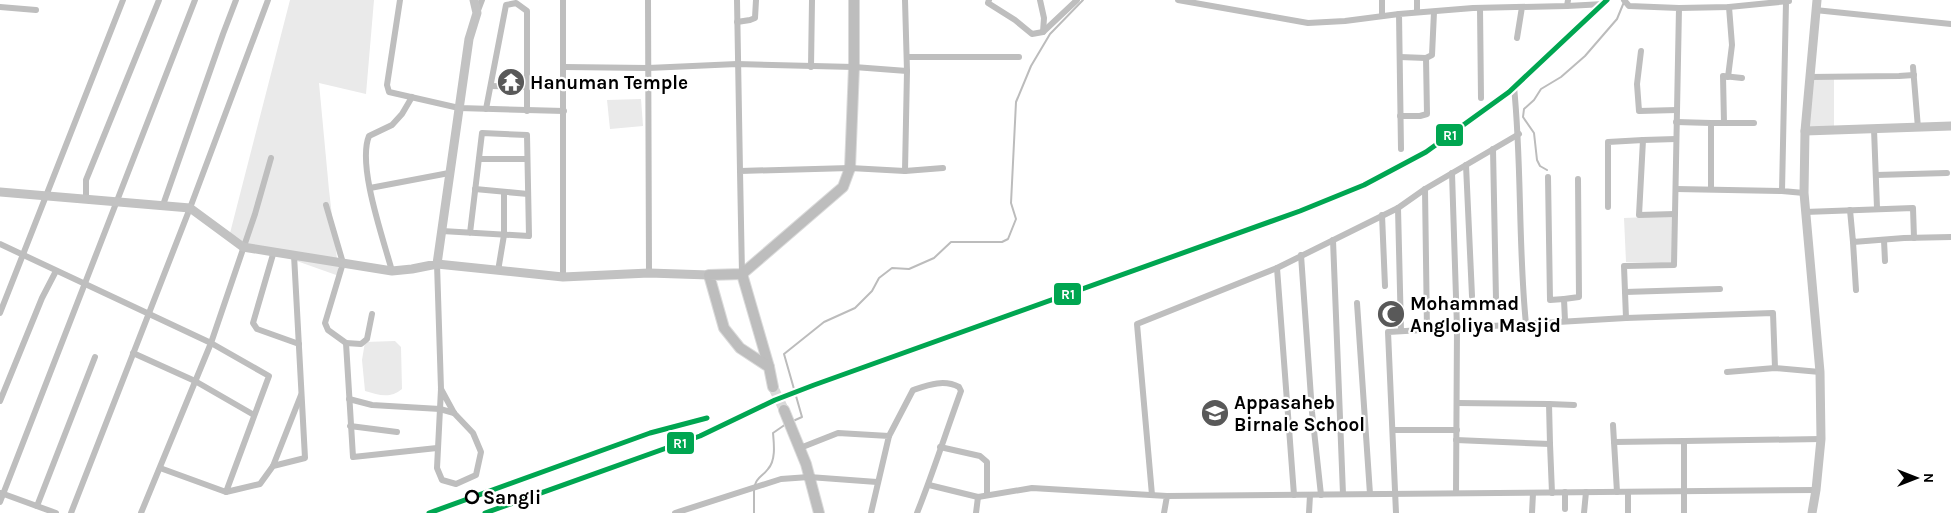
<svg xmlns="http://www.w3.org/2000/svg" width="1951" height="513" font-family="Karla,sans-serif">
<rect width="100%" height="100%" fill="#fff"/>
<g fill="#eaeaea">
<polygon points="290,0 374,0 366,94 319,83 329,190 339,276 229,237"/>
<polygon points="1810,75 1834,75 1834,127 1809,127"/>
<polygon points="641,99 643,126 610,129 607,100"/>
<polygon points="1674,216 1673,262 1626,262 1624,218"/>
<path d="M395,341l6,6 1,42c-12,10 -23,6 -37,2l-3,-31 3,-18z"/>
</g>
<g fill="none" stroke-linecap="round" stroke-linejoin="round">
<g stroke="#bcbcbc" stroke-width="2">
<polyline points="1547,170 1540,166 1537,160 1534,133 1523,117 1524,109 1534,100 1541,89 1561,77 1585,56 1617,19 1624,2"/>
<polyline points="793,421 802,417 784,354 824,322 855,308 872,291 879,278 892,268 909,269 934,258 951,242 1002,242 1008,239 1016,219 1011,203 1016,102 1031,66 1050,34 1083,0"/>
<path d="M755,485c2,-8 8,-9 13,-16 8,-9 6,-25 5,-36l13,-9"/>
<polyline points="754,490 754,513"/>
</g>
<polyline stroke="#d9d9d9" stroke-width="10" stroke-dasharray="10 5" stroke-linecap="butt" points="773,387 784,410"/>
<defs>
<g id="primary">
<polyline points="742,274 769,367"/>
<polyline points="773,387 769,367 740,348 724,328 709,275 742,274 843,187 850,168 854,67 854,0"/>
<polyline points="784,410 806,464 819,513"/>
</g>
</defs>
<use href="#primary" stroke="#dbdbdb" stroke-width="12"/>
<g stroke="#bebebe" stroke-width="6">
<polyline points="400,0 387,85 389,92 459,108 564,111"/>
<polyline points="563,0 563,277"/>
<polyline points="648,0 649,273"/>
<polyline points="737,0 740,171"/>
<polyline points="989,0 988,3 1015,20 1032,34 1043,32 1077,0"/>
<polyline points="1040,0 1044,18 1043,32"/>
<polyline points="1178,0 1308,23 1345,21 1399,14"/>
<polyline points="1382,0 1382,16"/>
<polyline points="1624,0 1629,6 1679,8 1674,265 1624,266 1626,318"/>
<polyline points="1786,2 1782,191 1804,193"/>
<polyline points="1567,6 1604,4"/>
<polyline points="0,7 36,10"/>
<polyline points="1480,8 1481,98"/>
<polyline points="1679,8 1729,7 1789,1"/>
<polyline points="1815,10 1951,24"/>
<polyline points="1417,12 1417,0"/>
<polyline points="477,13 482,0"/>
<polyline points="737,22 750,20 755,18 756,0"/>
<polyline points="1517,38 1522,7"/>
<polyline points="1641,51 1637,84 1639,111 1677,110"/>
<polyline points="907,57 1019,57"/>
<polyline points="1400,57 1426,58 1432,55 1434,12"/>
<polyline points="564,67 648,68 737,64 854,67 907,71"/>
<polyline points="811,67 812,0"/>
<polyline points="1913,67 1918,128"/>
<polyline points="1728,77 1732,45 1729,7"/>
<polyline points="1809,77 1899,76 1914,75"/>
<polyline points="491,86 526,87"/>
<path d="M1514,87c8,79 4,158 12,237"/>
<polyline points="486,109 506,5 516,3 527,11 527,111"/>
<polyline points="1400,116 1420,116 1427,114 1426,58"/>
<polyline points="1676,122 1711,123 1711,189"/>
<polyline points="1711,123 1754,123"/>
<polyline points="1724,123 1723,76 1742,78"/>
<polyline points="1874,129 1877,208"/>
<polyline points="1643,140 1676,139"/>
<polyline points="1401,149 1399,14 1473,8 1567,6 1568,0"/>
<polyline points="1493,149 1496,299"/>
<polyline points="479,159 527,159"/>
<polyline points="1466,165 1472,296"/>
<polyline points="905,171 907,71 905,0"/>
<polyline points="1452,173 1457,328 1626,318 1773,313 1775,368"/>
<polyline points="1876,175 1947,173"/>
<polyline points="1548,177 1550,300 1564,299"/>
<polyline points="370,188 449,173"/>
<polyline points="475,189 528,194"/>
<polyline points="1425,189 1427,330"/>
<polyline points="1676,189 1782,191"/>
<polyline points="86,198 86,180 159,0"/>
<polyline points="163,205 223,34 236,0"/>
<polyline points="326,205 343,263 325,323 328,330 346,343 353,457 437,448"/>
<polyline points="1608,207 1608,142 1643,140 1639,215 1675,214"/>
<polyline points="1398,208 1401,331"/>
<polyline points="1850,210 1853,242 1904,238 1951,237"/>
<polyline points="1805,212 1913,208 1914,238"/>
<polyline points="1382,215 1385,286"/>
<polyline points="442,231 529,236 527,135 482,133 470,233"/>
<polyline points="1333,240 1343,494"/>
<polyline points="1884,240 1885,261"/>
<polyline points="1853,242 1856,290"/>
<polyline points="0,244 211,343 269,376 226,492 260,484 273,466 305,458 294,255"/>
<polyline points="274,251 253,323 257,329 299,344"/>
<polyline points="1301,255 1312,412 1321,495"/>
<polyline points="437,264 441,389 437,468 442,480 456,484 476,475 481,452 473,433 454,413 441,389"/>
<polyline points="1277,268 1294,495"/>
<path d="M392,271c-9,-33 -35,-106 -23,-135l23,-11 10,-11 10,-17"/>
<polyline points="498,271 504,235 504,192"/>
<polyline points="742,274 740,171 850,168 905,171 943,168"/>
<polyline points="1625,292 1720,289"/>
<polyline points="1357,303 1370,494"/>
<polyline points="0,313 123,0"/>
<polyline points="1565,321 1564,299 1579,297 1578,179"/>
<polyline points="346,343 361,344 367,339 372,314"/>
<polyline points="133,353 195,381 254,415"/>
<polyline points="1727,372 1775,368 1820,372"/>
<polyline points="349,399 372,405 440,409 454,413"/>
<polyline points="0,401 42,298 56,271"/>
<polyline points="1549,404 1574,405"/>
<polyline points="1613,425 1617,492"/>
<polyline points="350,426 397,432"/>
<polyline points="1393,430 1457,430"/>
<path d="M889,436l24,-46c15,-5 31,-11 46,-3l2,4c-15,41 -28,82 -44,122"/>
<polyline points="1456,440 1550,444 1549,404 1457,403"/>
<polyline points="1684,441 1821,439"/>
<polyline points="1614,442 1684,441 1684,513"/>
<polyline points="1550,444 1552,493"/>
<polyline points="940,447 980,456 987,462 987,495"/>
<polyline points="800,448 838,433 889,436 871,513"/>
<polyline points="273,466 301,395"/>
<polyline points="160,468 226,492"/>
<polyline points="929,485 978,497 1032,488 1167,496 1164,513"/>
<polyline points="1,493 56,513"/>
<polyline points="1152,495 1137,324 1277,268 1398,208 1425,189 1519,134"/>
<polyline points="1167,496 1816,490"/>
<path d="M0,502c66,-167 129,-335 195,-502"/>
<polyline points="37,506 95,357"/>
<polyline points="1565,509 1565,492"/>
<polyline points="71,513 190,208 268,0"/>
<polyline points="141,513 211,343 255,214 271,158"/>
<polyline points="675,513 781,479 809,477 877,482"/>
<polyline points="976,513 978,497"/>
<polyline points="1309,513 1310,495"/>
<polyline points="1396,513 1388,332 1457,328 1456,493"/>
<polyline points="1532,513 1533,493"/>
<polyline points="1584,513 1586,492"/>
<polyline points="1628,513 1628,492"/>
</g>
<g stroke="#c2c2c2" stroke-width="9">
<polyline points="1805,131 1951,126"/>
<polyline points="0,192 190,208 243,247 392,271 412,269 437,264 469,39 477,13 474,0"/>
<polyline points="437,264 563,277 649,273 709,275"/>
<polyline points="1812,513 1816,490 1821,439 1820,372 1804,193 1805,131 1817,0"/>
</g>
<use href="#primary" stroke="#bdbdbd" stroke-width="10"/>
<defs>
<g id="rail-1">
<polyline points="429,513 650,433 707,418"/>
<polyline points="485,513 700,436 775,400 814,385 1300,211 1364,185 1426,152 1509,92 1607,0"/>
</g>
</defs>
<use href="#rail-1" stroke="#fff" stroke-width="9"/>
<use href="#rail-1" stroke="#00a651" stroke-width="5"/>
</g>
<defs>
<symbol id="temple-disc" viewBox="-11 -11 22 22"><circle r="9.5" fill="#595959" stroke="#fff"/><path d="M0-6L5-2H3V0L6.5 2.5H4V6H1.5V3h-3V6H-4V2.5H-6.5L-3 0V-2H-5Z" fill="#fff"/></symbol>
<symbol id="mosque-disc" viewBox="-11 -11 22 22"><circle r="9.5" fill="#595959" stroke="#fff"/><path d="M3.5-4.9A6 6 0 1 0 3.5 4.9A5 5 0 1 1 3.5-4.9Z" fill="#fff"/></symbol>
<symbol id="school-disc" viewBox="-11 -11 22 22"><circle r="9.5" fill="#595959" stroke="#fff"/><path d="M0-5L7-2L0 1L-7-2ZM-4 1L0 2.5L4 1V4Q0 6-4 4Z" fill="#fff"/></symbol>
</defs>
<g fill-rule="evenodd">
<use href="#temple-disc" x="495" y="66" width="32" height="32"/>
<use href="#mosque-disc" x="1375" y="298" width="32" height="32"/>
<use href="#school-disc" x="1199" y="397" width="32" height="32"/>
</g>
<circle fill="#fff" stroke="#000" stroke-width="2.5" cx="472" cy="497" r="6"/>
<g text-anchor="middle" stroke-width="4.5" stroke-linejoin="round" paint-order="stroke">
<g font-size="19" font-weight="bold" fill="#000" stroke="#fff" text-anchor="start">
<text x="530" y="89">Hanuman Temple</text>
<text x="1410" y="310">Mohammad<tspan x="1410" dy="22">Angloliya Masjid</tspan></text>
<text x="1234" y="409">Appasaheb<tspan x="1234" dy="22">Birnale School</tspan></text>
</g>
<g font-size="19" font-weight="bold" fill="#000" stroke="#fff" text-anchor="start">
<text x="483" y="504">Sangli</text>
</g>
</g>
<g stroke="#fff" stroke-width="2">
<rect x="1435" y="123" width="29" height="24" rx="5" fill="#00a651"/>
<rect x="1053" y="282" width="29" height="24" rx="5" fill="#00a651"/>
<rect x="666" y="431" width="29" height="24" rx="5" fill="#00a651"/>
</g>
<g font-size="14" text-anchor="middle" font-weight="bold" fill="#fff">
<text x="1450" y="140">R1</text>
<text x="1068" y="299">R1</text>
<text x="680" y="448">R1</text>
</g>
<g transform="translate(1916 478) rotate(90)" stroke="#ffffff" stroke-width="4" paint-order="stroke">
<path d="M0-4L9 19L0 12L-9 19Z" fill="#000000"/>
<text y="-8" font-size="14" font-weight="bold" text-anchor="middle" fill="#000000">N</text>
</g>
</svg>
